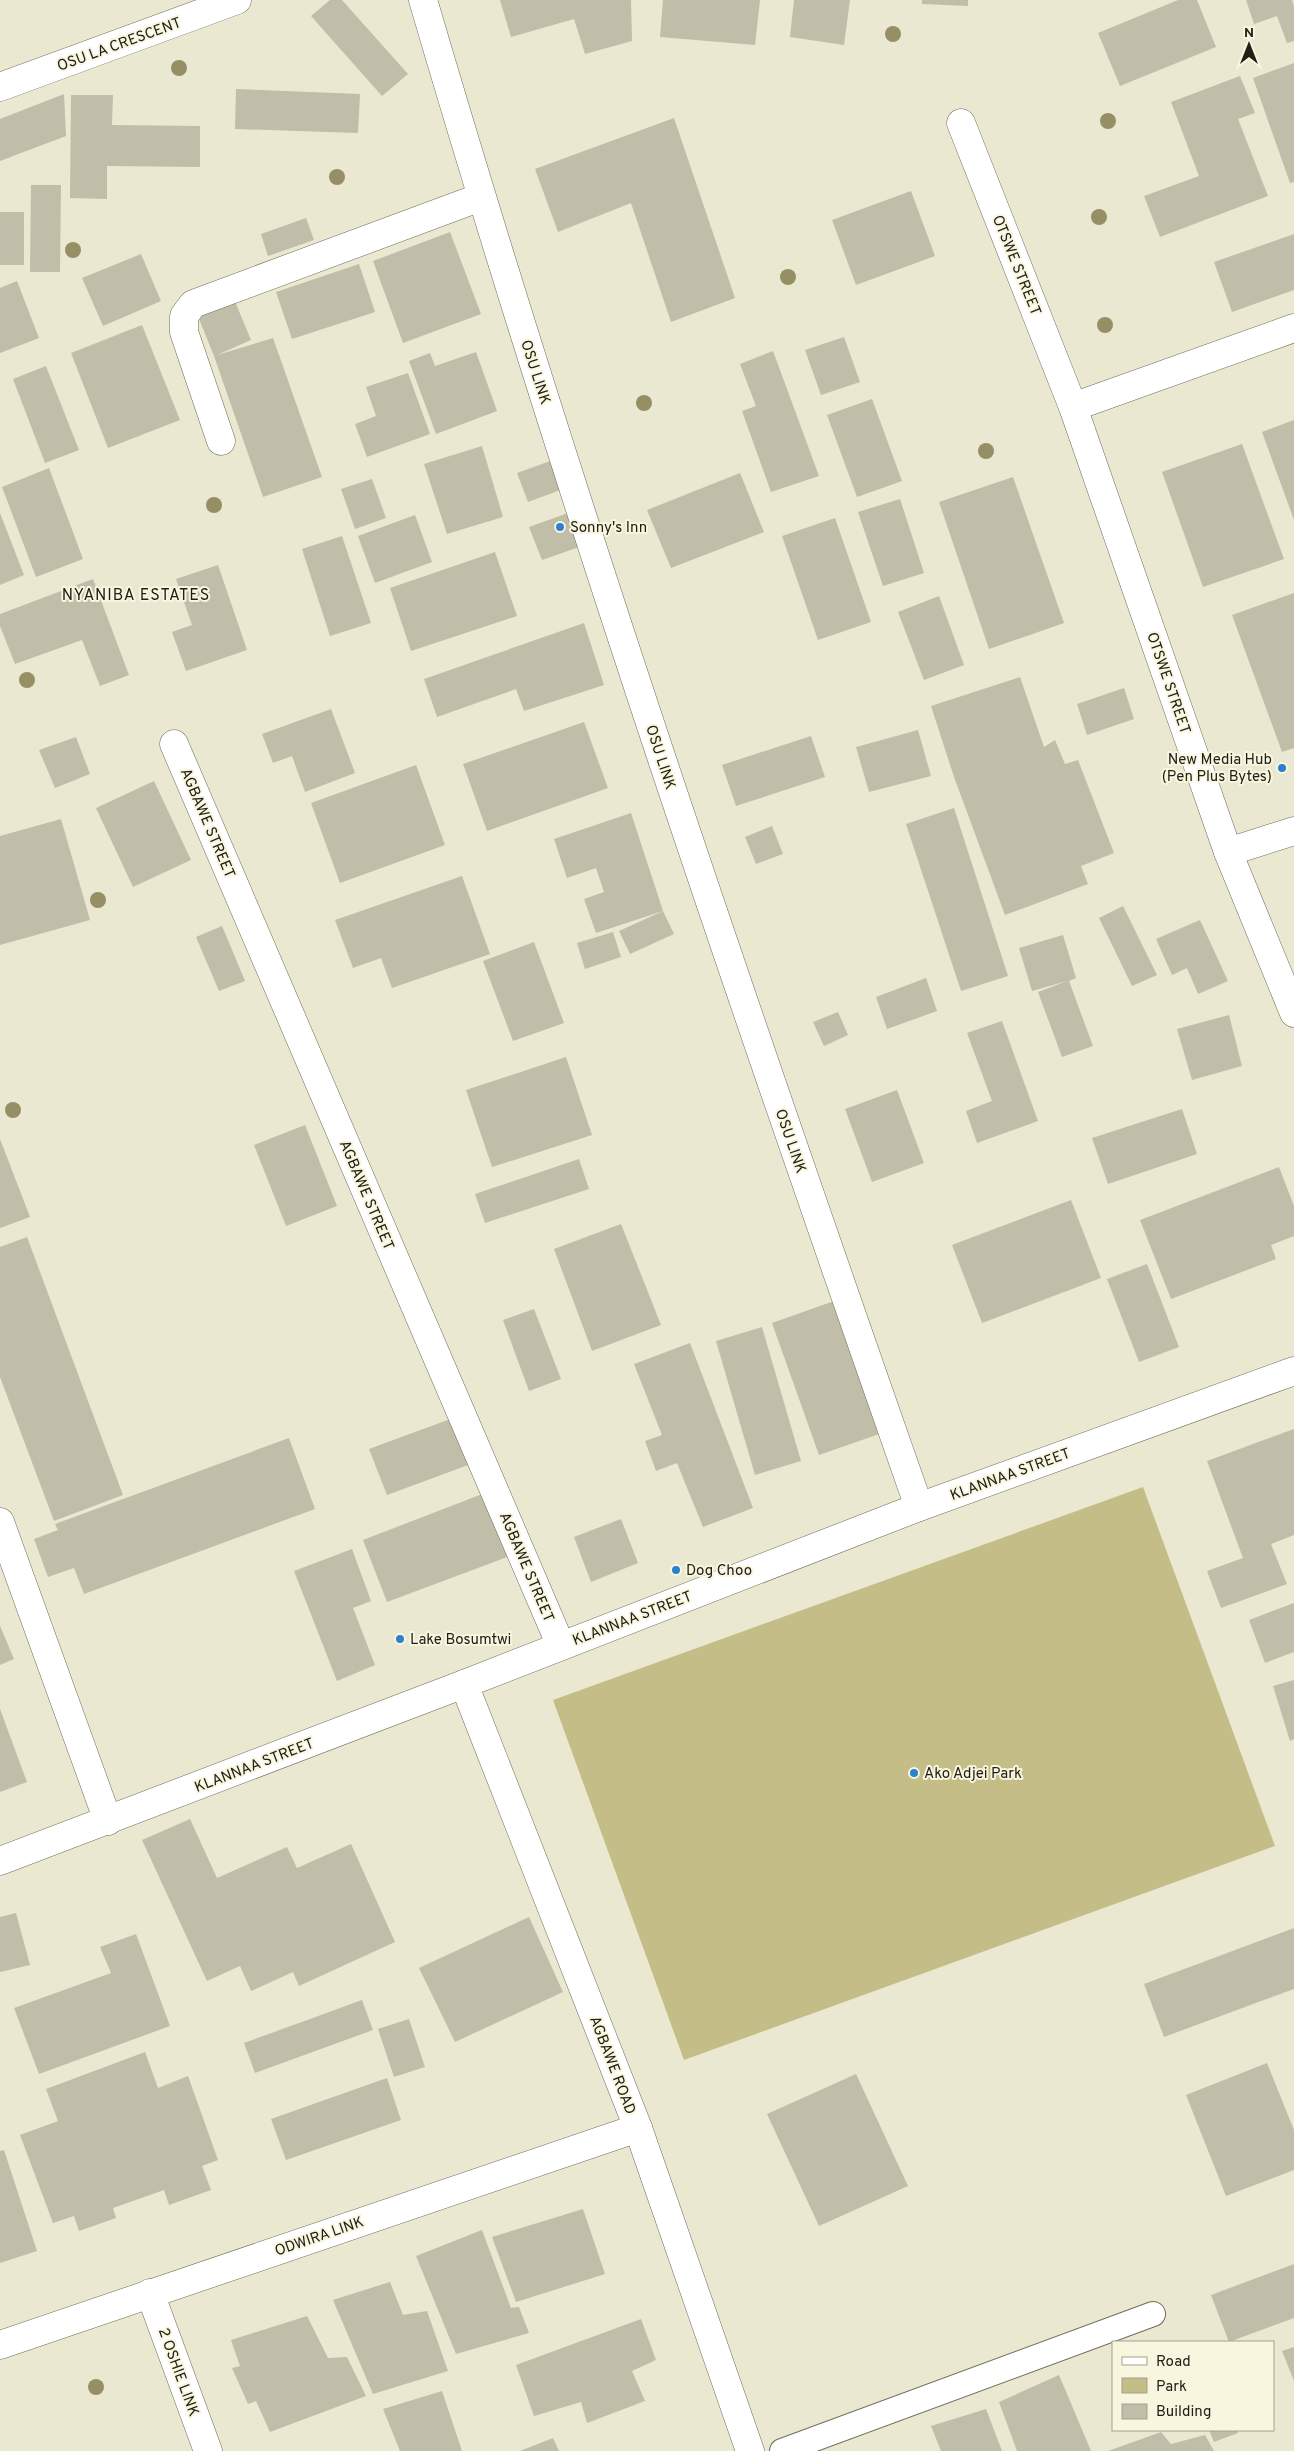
<svg xmlns="http://www.w3.org/2000/svg" width="1294" height="2451" font-family="Overpass,sans-serif">
<rect width="100%" height="100%" fill="#ebe8d2"/>
<polygon fill="#c5bd87" points="1143,1487 1275,1846 684,2060 553,1700"/>
<g fill="#c0bda8">
<polygon points="330,0 342,0 408,74 382,96 311,16"/>
<polygon points="500,0 631,0 632,41 585,54 574,19 511,37"/>
<polygon points="663,0 760,0 755,45 660,37"/>
<polygon points="794,0 850,0 844,45 790,37"/>
<polygon points="922,0 968,0 968,6 922,4"/>
<polygon points="1178,0 1197,0 1216,47 1120,86 1098,33"/>
<polygon points="1246,0 1292,0 1294,6 1294,41 1287,43 1277,16 1254,24"/>
<polygon points="1294,63 1294,182 1290,183 1253,78"/>
<polygon points="1240,76 1255,113 1238,119 1268,196 1160,237 1144,196 1199,176 1171,102"/>
<polygon points="236,89 360,94 358,133 235,129"/>
<polygon points="64,94 66,136 0,161 0,119"/>
<polygon points="71,95 113,95 112,125 200,126 200,167 107,166 107,199 70,198"/>
<polygon points="674,118 735,298 671,322 631,203 558,232 535,169"/>
<polygon points="31,185 61,185 60,272 30,272"/>
<polygon points="911,191 935,256 856,285 832,220"/>
<rect x="0" y="212" width="24" height="53"/>
<polygon points="306,218 314,240 268,256 261,234"/>
<polygon points="450,232 481,314 403,343 373,261"/>
<polygon points="1294,234 1294,290 1232,312 1214,262"/>
<polygon points="141,254 161,301 103,326 82,278"/>
<polygon points="359,264 375,312 292,339 276,292"/>
<polygon points="17,281 39,338 0,353 0,288"/>
<polygon points="234,299 251,340 217,355 273,338 322,477 263,497 214,356 197,314"/>
<polygon points="142,325 180,420 108,448 71,353"/>
<polygon points="844,337 860,382 821,395 805,350"/>
<polygon points="773,351 819,476 771,492 742,411 756,406 740,364"/>
<polygon points="476,352 497,411 436,434 409,361 430,353 435,366"/>
<polygon points="46,366 79,450 45,463 13,379"/>
<polygon points="408,373 430,434 367,457 355,424 376,416 366,387"/>
<polygon points="872,399 902,481 857,497 827,415"/>
<polygon points="1294,420 1294,520 1262,432"/>
<polygon points="1242,444 1284,559 1203,587 1162,472"/>
<polygon points="482,446 503,517 447,534 424,464"/>
<polygon points="553,460 563,489 528,502 517,473"/>
<polygon points="49,468 83,559 36,577 2,487"/>
<polygon points="740,473 764,532 671,568 647,510"/>
<polygon points="1013,477 1064,623 989,649 939,502"/>
<polygon points="372,479 386,518 355,529 341,489"/>
<polygon points="900,499 924,573 883,586 858,512"/>
<polygon points="0,513 24,575 0,585"/>
<polygon points="568,513 582,546 542,560 529,527"/>
<polygon points="415,515 432,562 375,583 358,536"/>
<polygon points="835,518 871,622 818,640 782,536"/>
<polygon points="342,536 371,623 330,636 302,549"/>
<polygon points="495,552 517,616 411,651 390,588"/>
<polygon points="218,565 247,650 186,671 172,632 192,625 176,579"/>
<polygon points="93,579 129,675 100,686 82,640 15,664 0,626 0,614"/>
<polygon points="1294,593 1294,748 1282,752 1232,615"/>
<polygon points="939,596 964,665 924,680 898,612"/>
<polygon points="584,623 604,685 524,711 516,689 437,717 424,679"/>
<polygon points="1020,677 1044,747 1055,740 1065,764 1078,760 1114,853 1081,866 1088,884 1005,915 954,777 931,706"/>
<polygon points="1124,688 1134,719 1087,735 1077,704"/>
<polygon points="331,709 355,773 305,792 292,756 273,763 262,734"/>
<polygon points="584,722 608,788 487,831 463,764"/>
<polygon points="918,730 931,776 869,792 856,747"/>
<polygon points="811,736 825,777 736,806 722,765"/>
<polygon points="76,737 90,774 55,788 39,750"/>
<polygon points="416,765 445,845 340,883 311,803"/>
<polygon points="154,781 191,860 133,887 96,808"/>
<polygon points="954,808 1008,976 961,991 906,824"/>
<polygon points="631,813 663,911 596,933 584,899 604,892 596,868 567,878 554,839"/>
<polygon points="61,819 90,920 0,945 0,836"/>
<polygon points="772,826 783,854 756,864 745,837"/>
<polygon points="462,876 490,954 392,988 381,958 353,968 335,920"/>
<polygon points="1123,906 1157,975 1132,986 1099,918"/>
<polygon points="663,911 674,934 630,954 619,931"/>
<polygon points="1200,920 1228,981 1198,994 1187,968 1172,975 1156,939"/>
<polygon points="222,926 245,981 219,991 196,937"/>
<polygon points="613,932 621,957 585,969 577,943"/>
<polygon points="1063,935 1076,978 1069,981 1093,1046 1062,1057 1038,992 1067,981 1032,991 1019,948"/>
<polygon points="534,942 564,1023 513,1041 483,961"/>
<polygon points="926,978 937,1011 887,1029 876,997"/>
<polygon points="838,1012 848,1035 824,1046 813,1022"/>
<polygon points="1229,1015 1242,1066 1192,1080 1177,1029"/>
<polygon points="1002,1021 1038,1121 977,1143 966,1111 992,1101 967,1033"/>
<polygon points="566,1057 592,1135 492,1167 466,1090"/>
<polygon points="897,1090 924,1163 872,1182 845,1109"/>
<polygon points="1182,1109 1197,1154 1108,1184 1092,1138"/>
<polygon points="305,1125 337,1206 286,1226 254,1145"/>
<polygon points="0,1139 30,1217 0,1228"/>
<polygon points="579,1159 589,1189 485,1223 475,1194"/>
<polygon points="1279,1167 1294,1206 1294,1236 1271,1245 1276,1259 1171,1299 1140,1220"/>
<polygon points="1071,1200 1101,1278 982,1323 952,1245"/>
<polygon points="621,1224 661,1325 592,1351 554,1249"/>
<polygon points="27,1237 123,1495 54,1521 0,1377 0,1247"/>
<polygon points="1147,1264 1179,1347 1139,1362 1107,1279"/>
<polygon points="834,1301 882,1433 819,1455 772,1323"/>
<polygon points="534,1309 561,1379 529,1391 503,1320"/>
<polygon points="762,1327 801,1461 755,1475 716,1341"/>
<polygon points="690,1343 753,1508 703,1527 677,1463 656,1471 645,1441 662,1435 634,1364"/>
<polygon points="453,1418 471,1464 387,1495 369,1449"/>
<polygon points="1294,1429 1294,1535 1271,1544 1287,1584 1221,1608 1207,1571 1243,1558 1207,1461"/>
<polygon points="289,1438 315,1509 84,1594 74,1568 48,1577 34,1539 58,1530 55,1524"/>
<polygon points="490,1491 515,1554 387,1602 363,1540"/>
<polygon points="621,1519 638,1563 591,1582 574,1537"/>
<polygon points="352,1549 371,1601 353,1608 375,1665 337,1681 294,1571"/>
<polygon points="1294,1603 1294,1652 1265,1663 1249,1620"/>
<polygon points="0,1626 14,1659 0,1665"/>
<polygon points="1294,1680 1294,1739 1290,1741 1273,1686"/>
<polygon points="0,1709 27,1782 0,1792"/>
<polygon points="190,1819 217,1878 287,1847 297,1868 351,1844 395,1942 299,1986 293,1972 251,1991 240,1966 207,1981 142,1840"/>
<polygon points="16,1913 30,1965 0,1972 0,1917"/>
<polygon points="529,1917 563,1992 455,2042 419,1968"/>
<polygon points="1294,1928 1294,1989 1164,2037 1144,1984"/>
<polygon points="136,1934 170,2026 39,2074 14,2008 111,1973 100,1947"/>
<polygon points="362,2000 373,2030 255,2073 244,2043"/>
<polygon points="409,2019 425,2067 394,2077 378,2029"/>
<polygon points="145,2052 158,2088 188,2076 218,2160 202,2166 211,2190 169,2205 164,2190 113,2208 116,2218 79,2231 74,2216 53,2223 20,2135 58,2121 46,2089"/>
<polygon points="1267,2063 1294,2130 1294,2170 1226,2196 1186,2095"/>
<polygon points="856,2074 908,2186 819,2226 767,2114"/>
<polygon points="387,2078 401,2120 286,2160 271,2119"/>
<polygon points="4,2150 37,2251 0,2263 0,2151"/>
<polygon points="583,2209 605,2274 516,2302 492,2237"/>
<polygon points="482,2230 511,2308 519,2307 529,2333 456,2354 416,2256"/>
<polygon points="1294,2264 1294,2318 1229,2342 1211,2295"/>
<polygon points="390,2282 403,2315 427,2311 448,2371 373,2394 333,2300"/>
<polygon points="307,2316 328,2358 347,2357 366,2396 270,2432 256,2401 248,2404 232,2368 240,2366 231,2340"/>
<polygon points="641,2319 656,2360 632,2371 645,2401 587,2423 581,2402 534,2416 516,2365"/>
<polygon points="1294,2347 1294,2381 1282,2351"/>
<polygon points="1059,2375 1091,2451 1017,2451 999,2402"/>
<polygon points="442,2391 462,2451 400,2451 383,2409"/>
<polygon points="986,2409 1002,2451 941,2451 931,2426"/>
<polygon points="1209,2430 1237,2430 1238,2433 1214,2442"/>
<polygon points="1161,2432 1171,2444 1205,2435 1214,2451 1108,2451"/>
<polygon points="553,2438 559,2451 520,2451"/>
</g>
<g fill="none" stroke-linecap="round" stroke-linejoin="round">
<defs>
<polyline id="lane" points="782,2451 1153,2314"/>
<g id="street">
<path d="M423,0c149,508 321,1008 496,1507"/>
<polyline points="0,87 237,0"/>
<polyline points="961,123 1073,407 1228,852 1294,1013"/>
<polyline points="1073,407 1294,328"/>
<polyline points="221,441 184,332 184,316 193,304 481,197"/>
<polyline points="174,744 561,1646"/>
<polyline points="1228,852 1294,831"/>
<polyline points="0,1522 108,1821"/>
<polyline points="464,1684 638,2128 750,2451"/>
<polyline points="0,1861 464,1684 919,1507 1294,1371"/>
<polyline points="150,2293 208,2451"/>
<polyline points="0,2345 638,2128"/>
</g>
</defs>
<use href="#lane" stroke="#6e6c58" stroke-width="26"/>
<use href="#street" stroke="#6e6c58" stroke-width="29"/>
<use href="#lane" stroke="#fff" stroke-width="24"/>
<use href="#street" stroke="#fff" stroke-width="28"/>
</g>
<g fill="#968f65">
<circle cx="893" cy="34" r="8"/>
<circle cx="179" cy="68" r="8"/>
<circle cx="1108" cy="121" r="8"/>
<circle cx="337" cy="177" r="8"/>
<circle cx="1099" cy="217" r="8"/>
<circle cx="73" cy="250" r="8"/>
<circle cx="788" cy="277" r="8"/>
<circle cx="1105" cy="325" r="8"/>
<circle cx="644" cy="403" r="8"/>
<circle cx="986" cy="451" r="8"/>
<circle cx="214" cy="505" r="8"/>
<circle cx="27" cy="680" r="8"/>
<circle cx="98" cy="900" r="8"/>
<circle cx="13" cy="1110" r="8"/>
<circle cx="96" cy="2387" r="8"/>
</g>
<g fill="#2d80cf" stroke="#f9f6df" stroke-width="2">
<circle cx="560" cy="527" r="5"/>
<circle cx="1282" cy="768" r="5"/>
<circle cx="676" cy="1570" r="5"/>
<circle cx="400" cy="1639" r="5"/>
<circle cx="914" cy="1773" r="5"/>
</g>
<g text-anchor="middle" stroke-width="4" stroke-linejoin="round" paint-order="stroke">
<g font-size="15" fill="#212018" stroke="#f9f6df">
<text transform="translate(119 44) rotate(-20)" y="5">OSU LA CRESCENT</text>
<text transform="translate(1017 265) rotate(68)" y="5">OTSWE STREET</text>
<text transform="translate(536 372) rotate(72)" y="5">OSU LINK</text>
<text transform="translate(1169 683) rotate(71)" y="5">OTSWE STREET</text>
<text transform="translate(661 757) rotate(72)" y="5">OSU LINK</text>
<text transform="translate(208 823) rotate(67)" y="5">AGBAWE STREET</text>
<text transform="translate(791 1141) rotate(71)" y="5">OSU LINK</text>
<text transform="translate(367 1195) rotate(67)" y="5">AGBAWE STREET</text>
<text transform="translate(1010 1474) rotate(-20)" y="5">KLANNAA STREET</text>
<text transform="translate(527 1567) rotate(67)" y="5">AGBAWE STREET</text>
<text transform="translate(632 1618) rotate(-21)" y="5">KLANNAA STREET</text>
<text transform="translate(254 1765) rotate(-21)" y="5">KLANNAA STREET</text>
<text transform="translate(613 2065) rotate(69)" y="5">AGBAWE ROAD</text>
<text transform="translate(319 2236) rotate(-19)" y="5">ODWIRA LINK</text>
<text transform="translate(179 2372) rotate(70)" y="5">2 OSHIE LINK</text>
</g>
<g font-size="15" fill="#212018" stroke="#f9f6df" text-anchor="start">
<text x="570" y="532">Sonny's Inn</text>
<text x="1272" y="764" text-anchor="end">New Media Hub<tspan x="1272" dy="17">(Pen Plus Bytes)</tspan></text>
<text x="686" y="1575">Dog Choo</text>
<text x="410" y="1644">Lake Bosumtwi</text>
<text x="924" y="1778">Ako Adjei Park</text>
</g>
<g font-size="16" letter-spacing="1" fill="#212018" stroke="#f9f6df">
<text x="136" y="600">NYANIBA ESTATES</text>
</g>
</g>
<rect x="1112" y="2341" width="162" height="90" fill="#f9f6df" stroke="#a3a08f"/>
<rect x="1122" y="2357" width="25" height="8" fill="#ffffff" stroke="#a3a08f"/>
<text x="1156" y="2366" font-size="15" fill="#212018">Road</text>
<rect x="1122" y="2378" width="25" height="15" fill="#c5bd87" stroke="#a3a08f"/>
<text x="1156" y="2391" font-size="15" fill="#212018">Park</text>
<rect x="1122" y="2404" width="25" height="15" fill="#c0bda8" stroke="#a3a08f"/>
<text x="1156" y="2416" font-size="15" fill="#212018">Building</text>
<g transform="translate(1249 45)" stroke="#f9f6df" stroke-width="4" paint-order="stroke">
<path d="M0-4L9 19L0 12L-9 19Z" fill="#212018"/>
<text y="-8" font-size="14" font-weight="bold" text-anchor="middle" fill="#212018">N</text>
</g>
</svg>
